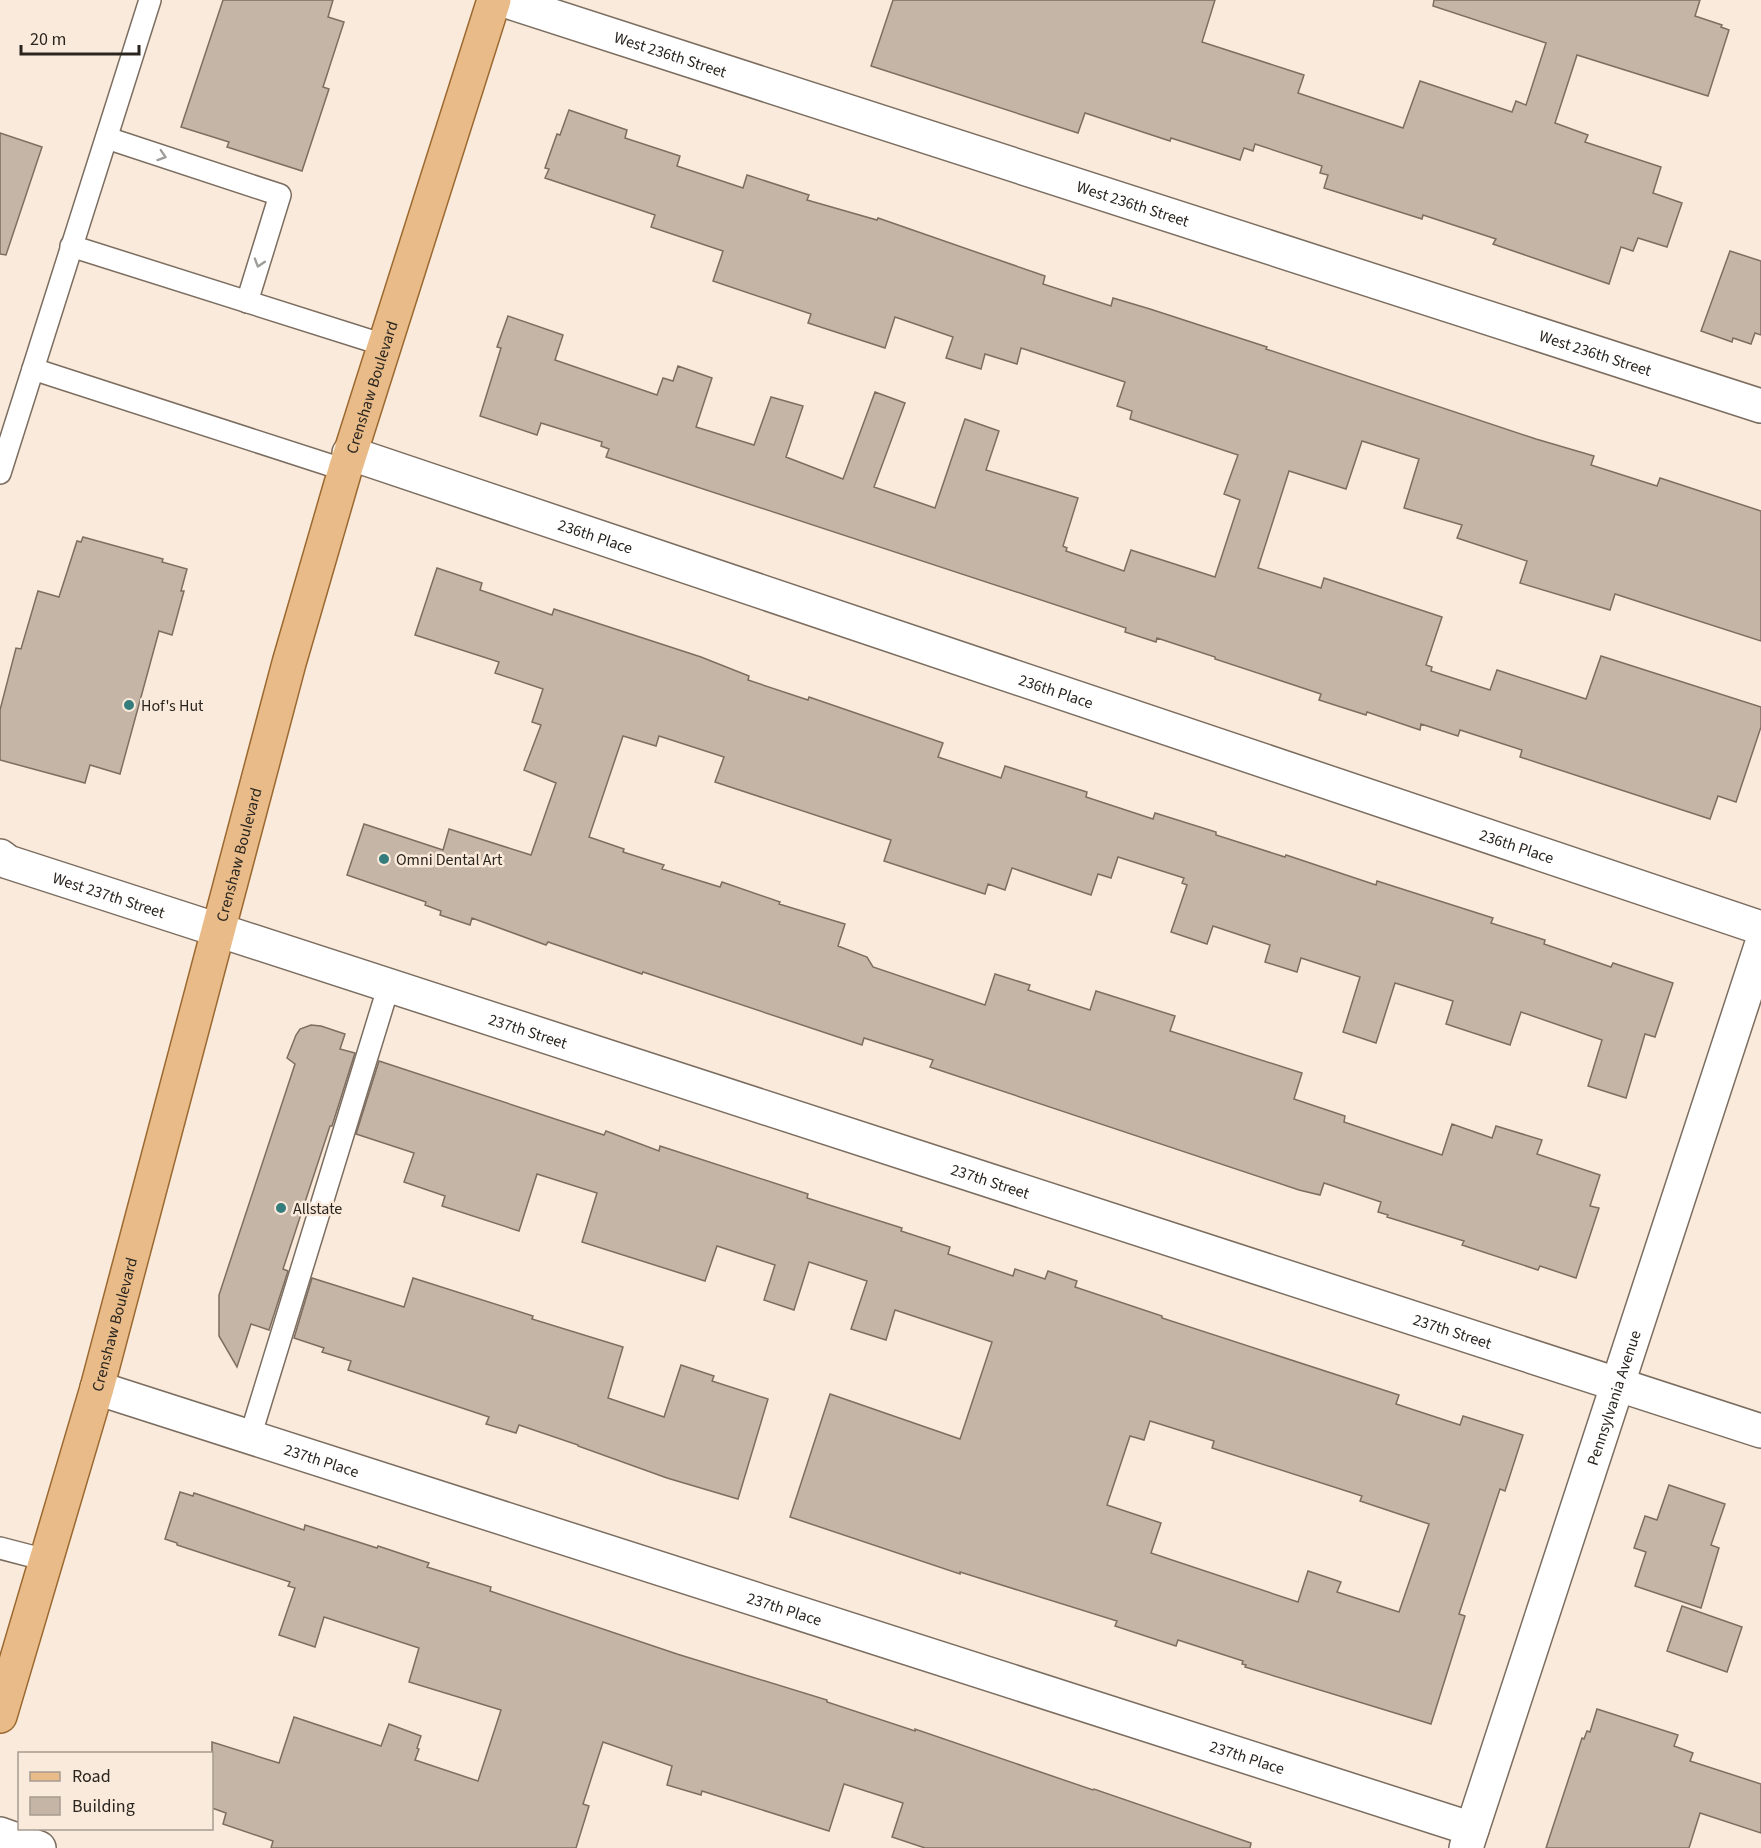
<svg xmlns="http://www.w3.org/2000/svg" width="1761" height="1848" font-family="'Source Sans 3',sans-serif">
<rect width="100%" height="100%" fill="#faeadb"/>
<g fill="#c5b5a7" stroke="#7d6e61" stroke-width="1.5" fill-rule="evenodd">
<polygon points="223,0 333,0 328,17 344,22 323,87 329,89 302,171 227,147 229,142 181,127"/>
<polygon points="893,0 1215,0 1202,42 1304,75 1298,93 1403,128 1420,81 1512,112 1516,101 1526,105 1546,43 1433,6 1434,0 1700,0 1695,16 1722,25 1721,27 1729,30 1708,96 1577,55 1555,123 1588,135 1585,142 1661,167 1653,193 1682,203 1667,247 1638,238 1633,251 1621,247 1609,284 1493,244 1496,239 1423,215 1422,219 1324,188 1328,175 1320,173 1322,166 1255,144 1253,151 1244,148 1240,160 1171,138 1170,141 1085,113 1078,133 871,66"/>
<polygon points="569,110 627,130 625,138 680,156 677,166 743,188 747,175 809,195 807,200 877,220 878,218 1045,276 1043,284 1111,306 1113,298 1150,309 1267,347 1266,349 1536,439 1594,456 1591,465 1657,486 1660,478 1761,511 1761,641 1615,594 1610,610 1520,583 1527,561 1457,538 1462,525 1404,508 1419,459 1362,441 1346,489 1289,471 1258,568 1321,588 1324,578 1442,617 1426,665 1432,667 1431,671 1490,690 1497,670 1586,699 1601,656 1761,707 1761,727 1736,802 1718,796 1710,819 1520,757 1522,750 1460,730 1458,736 1421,724 1420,730 1367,712 1366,715 1319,700 1321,694 1215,659 1215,657 1157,638 1156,642 1125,632 1126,628 606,457 609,449 601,446 602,442 541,423 537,435 480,416 501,348 497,347 508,316 563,335 555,360 657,395 663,378 673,381 678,366 712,378 696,427 754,445 771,397 803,406 786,457 843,479 875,392 905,403 874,487 935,508 965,419 999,431 986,470 1078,498 1063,546 1067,548 1066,551 1124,571 1131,550 1215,577 1240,500 1224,494 1238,455 1130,419 1132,411 1117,406 1125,382 1021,348 1017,364 985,354 981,369 946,358 953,337 895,317 885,348 808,323 811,314 713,281 723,251 651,227 655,215 545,178 549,169 545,168 557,134 560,135"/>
<polygon points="0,133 42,147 6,255 0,254"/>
<polygon points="1730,251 1761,261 1761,335 1755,333 1751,344 1733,338 1732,342 1701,331"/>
<polygon points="83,537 163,559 162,562 187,569 181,591 184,591 172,635 159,631 120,774 90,765 85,783 0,760 0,710 16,648 21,649 38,591 59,597 77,541 81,542"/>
<polygon points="437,568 482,583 480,590 552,615 554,609 701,657 749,676 748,680 808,700 809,697 943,743 938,757 1001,778 1005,766 1087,792 1086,797 1153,819 1155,813 1216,832 1216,835 1285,857 1286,855 1376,885 1377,881 1493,918 1491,923 1545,940 1544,944 1611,967 1613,963 1673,983 1655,1037 1645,1034 1626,1098 1588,1086 1602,1040 1521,1012 1510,1045 1446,1024 1453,1001 1395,983 1376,1043 1343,1032 1360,977 1301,958 1297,972 1265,962 1270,945 1213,926 1207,944 1171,932 1187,885 1182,883 1184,878 1118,857 1111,878 1098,874 1091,895 1012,868 1005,890 988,884 985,894 884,861 891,840 715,782 724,757 659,736 656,746 623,736 589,837 624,849 623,852 664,865 662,869 720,887 722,882 780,902 779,904 845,924 838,946 867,957 873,967 985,1005 995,974 1030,985 1028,990 1090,1010 1096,991 1175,1016 1170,1031 1302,1073 1294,1099 1345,1116 1344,1122 1442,1155 1452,1124 1492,1138 1496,1126 1542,1140 1537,1154 1600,1175 1590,1206 1599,1208 1576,1278 1540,1266 1538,1270 1462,1245 1464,1241 1387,1217 1388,1215 1378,1212 1381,1202 1324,1183 1320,1195 1299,1190 930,1067 933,1060 864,1038 862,1045 643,972 642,974 548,942 546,945 472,918 470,925 440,915 441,911 425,905 426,902 347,875 364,824 443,850 449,829 531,855 556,783 524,770 541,725 532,722 543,689 495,673 499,662 415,635"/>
<polygon points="311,1025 321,1026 345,1034 340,1049 355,1053 332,1126 330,1126 283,1269 288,1271 269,1330 251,1324 237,1367 219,1336 219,1295 295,1064 287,1058 296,1035 300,1029"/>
<path d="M379,1061l225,74 2,-4 53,20 1,-5 148,48 -1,4 95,30 -1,3 49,16 -2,7 65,22 2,-7 30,10 3,-8 29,10 -2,6 87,29v2l237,77 -3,9 64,21 3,-9 60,19 -18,56 -5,-2 -41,125 6,2 -34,108 -186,-57 1,-2 -4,-1 1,-3 -65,-21 -2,6 -61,-20 2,-5 -157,-49v2l-170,-57 40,-123 130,45 32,-97 -97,-32 -9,30 -35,-11 16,-48 -58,-19 -15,48 -30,-10 11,-35 -58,-19 -12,35 -123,-39 15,-49 -60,-19 -18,57 -77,-25 3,-10 -41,-14 10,-29 -58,-19zM1150,1421l64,20 -2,7 150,48 -2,5 69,23 -30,88 -62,-20 4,-10 -33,-11 -10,31 -147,-49 10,-30 -54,-18 23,-69 14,4z"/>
<polygon points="312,1278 404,1307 413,1278 533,1316 532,1319 623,1347 608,1398 664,1417 681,1365 714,1376 712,1381 768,1399 738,1499 667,1478 578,1446 578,1445 519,1425 516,1433 486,1424 489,1417 348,1370 351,1361 322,1352 324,1348 294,1338"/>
<polygon points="1669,1485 1725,1504 1711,1545 1719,1548 1701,1608 1635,1586 1646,1552 1634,1548 1645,1516 1657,1520"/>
<polygon points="180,1492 193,1496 194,1493 304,1530 305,1525 377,1548 378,1546 429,1563 427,1567 491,1587 490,1591 677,1654 827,1700 827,1702 915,1731 915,1729 1093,1790 1094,1789 1251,1843 1250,1848 925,1848 892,1837 903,1803 844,1784 829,1831 702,1791 701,1795 667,1785 672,1766 603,1742 583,1804 589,1806 576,1848 271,1848 273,1841 223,1824 226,1813 212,1808 212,1742 279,1763 294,1717 381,1746 389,1724 421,1736 417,1748 419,1749 415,1760 478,1781 501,1710 409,1682 419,1648 324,1617 315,1647 279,1635 295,1588 288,1586 290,1582 177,1545 177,1543 165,1539"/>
<polygon points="1682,1606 1742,1627 1727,1672 1667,1651"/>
<polygon points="1597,1709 1678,1735 1674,1746 1693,1753 1690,1761 1761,1784 1761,1833 1700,1813 1689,1848 1546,1848 1582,1738 1584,1739 1587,1731 1590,1732"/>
</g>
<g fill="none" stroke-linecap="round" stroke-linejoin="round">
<defs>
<g id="lane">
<polyline points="107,138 280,195 247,302"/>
<polyline points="71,246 384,345"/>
<polyline points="33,369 345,470"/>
<polyline points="0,473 150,0"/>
<polyline points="250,1437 389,985"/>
<polyline points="0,1548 46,1560"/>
</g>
<g id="street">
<path id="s1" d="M503,0l1258,406"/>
<path id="s2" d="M349,453l1412,475"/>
<path id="s3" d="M218,930l1543,501"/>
<path id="s4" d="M97,1388l1375,441"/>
<polyline points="0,1834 39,1848"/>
</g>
<g id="secondary">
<path id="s5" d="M0,856l8,6 210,68"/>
<path id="s6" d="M1466,1848l295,-902"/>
</g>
<g id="primary">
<path id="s7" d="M0,1716l97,-328 192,-725 56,-193 149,-470"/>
</g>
</defs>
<use href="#lane" stroke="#7b6d60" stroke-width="24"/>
<use href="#street" stroke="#7b6d60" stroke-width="36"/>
<use href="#secondary" stroke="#7b6d60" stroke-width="36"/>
<use href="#primary" stroke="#9b6930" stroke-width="36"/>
<use href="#lane" stroke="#fff" stroke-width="21"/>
<use href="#street" stroke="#fff" stroke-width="33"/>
<use href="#secondary" stroke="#fff" stroke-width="33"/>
<use href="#primary" stroke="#e8bb88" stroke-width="33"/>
</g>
<defs><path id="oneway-chevron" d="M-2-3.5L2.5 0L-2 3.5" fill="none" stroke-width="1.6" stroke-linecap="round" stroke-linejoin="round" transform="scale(1.5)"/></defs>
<g stroke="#9f9d9a">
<use href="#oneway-chevron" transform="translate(162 156) rotate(18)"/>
<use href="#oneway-chevron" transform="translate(259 263) rotate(107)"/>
</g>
<g fill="#347d7c" stroke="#faeadb" stroke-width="2">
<circle cx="129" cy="705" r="6"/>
<circle cx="384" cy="859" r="6"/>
<circle cx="281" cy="1208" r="6"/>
</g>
<g text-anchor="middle" stroke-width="5" stroke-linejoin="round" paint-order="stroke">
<g font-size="16" fill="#2a251f" stroke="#faeadb">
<text dy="6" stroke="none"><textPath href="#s1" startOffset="176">West 236th Street</textPath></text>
<text dy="6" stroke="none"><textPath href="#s1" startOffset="662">West 236th Street</textPath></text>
<text dy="6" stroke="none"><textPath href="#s1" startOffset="1148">West 236th Street</textPath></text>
<text dy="6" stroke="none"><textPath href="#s7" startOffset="1380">Crenshaw Boulevard</textPath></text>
<text dy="6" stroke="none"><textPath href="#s2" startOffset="260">236th Place</textPath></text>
<text dy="6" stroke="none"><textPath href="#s2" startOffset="746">236th Place</textPath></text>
<text dy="6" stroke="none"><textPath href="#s2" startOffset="1232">236th Place</textPath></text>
<text dy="6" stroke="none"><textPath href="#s7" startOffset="894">Crenshaw Boulevard</textPath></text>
<text dy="6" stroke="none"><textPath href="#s5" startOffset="116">West 237th Street</textPath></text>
<text dy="6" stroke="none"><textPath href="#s3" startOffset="326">237th Street</textPath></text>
<text dy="6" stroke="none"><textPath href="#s3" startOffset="812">237th Street</textPath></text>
<text dy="6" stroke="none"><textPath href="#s7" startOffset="408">Crenshaw Boulevard</textPath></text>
<text dy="6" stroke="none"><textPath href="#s3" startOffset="1298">237th Street</textPath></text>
<text dy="6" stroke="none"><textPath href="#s6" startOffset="474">Pennsylvania Avenue</textPath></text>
<text dy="6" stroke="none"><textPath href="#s4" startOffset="236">237th Place</textPath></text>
<text dy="6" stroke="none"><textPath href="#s4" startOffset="722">237th Place</textPath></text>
<text dy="6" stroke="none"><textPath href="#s4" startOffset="1208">237th Place</textPath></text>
</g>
<g font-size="16" fill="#2a251f" stroke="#faeadb" text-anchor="start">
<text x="141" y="711">Hof's Hut</text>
<text x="396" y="865">Omni Dental Art</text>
<text x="293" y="1214">Allstate</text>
</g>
</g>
<rect x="18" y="1752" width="195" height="78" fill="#faeadb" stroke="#a79b90" stroke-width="1.5"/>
<rect x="30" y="1772" width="30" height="9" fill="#e8bb88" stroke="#a79b90" stroke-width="1.5"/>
<text x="72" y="1782" font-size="18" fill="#2a251f">Road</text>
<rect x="30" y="1797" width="30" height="18" fill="#c5b5a7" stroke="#a79b90" stroke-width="1.5"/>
<text x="72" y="1812" font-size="18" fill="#2a251f">Building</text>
<path d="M21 45v9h118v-9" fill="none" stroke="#2a251f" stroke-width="3"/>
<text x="30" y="45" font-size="18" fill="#2a251f" stroke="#faeadb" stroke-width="4.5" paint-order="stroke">20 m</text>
</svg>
